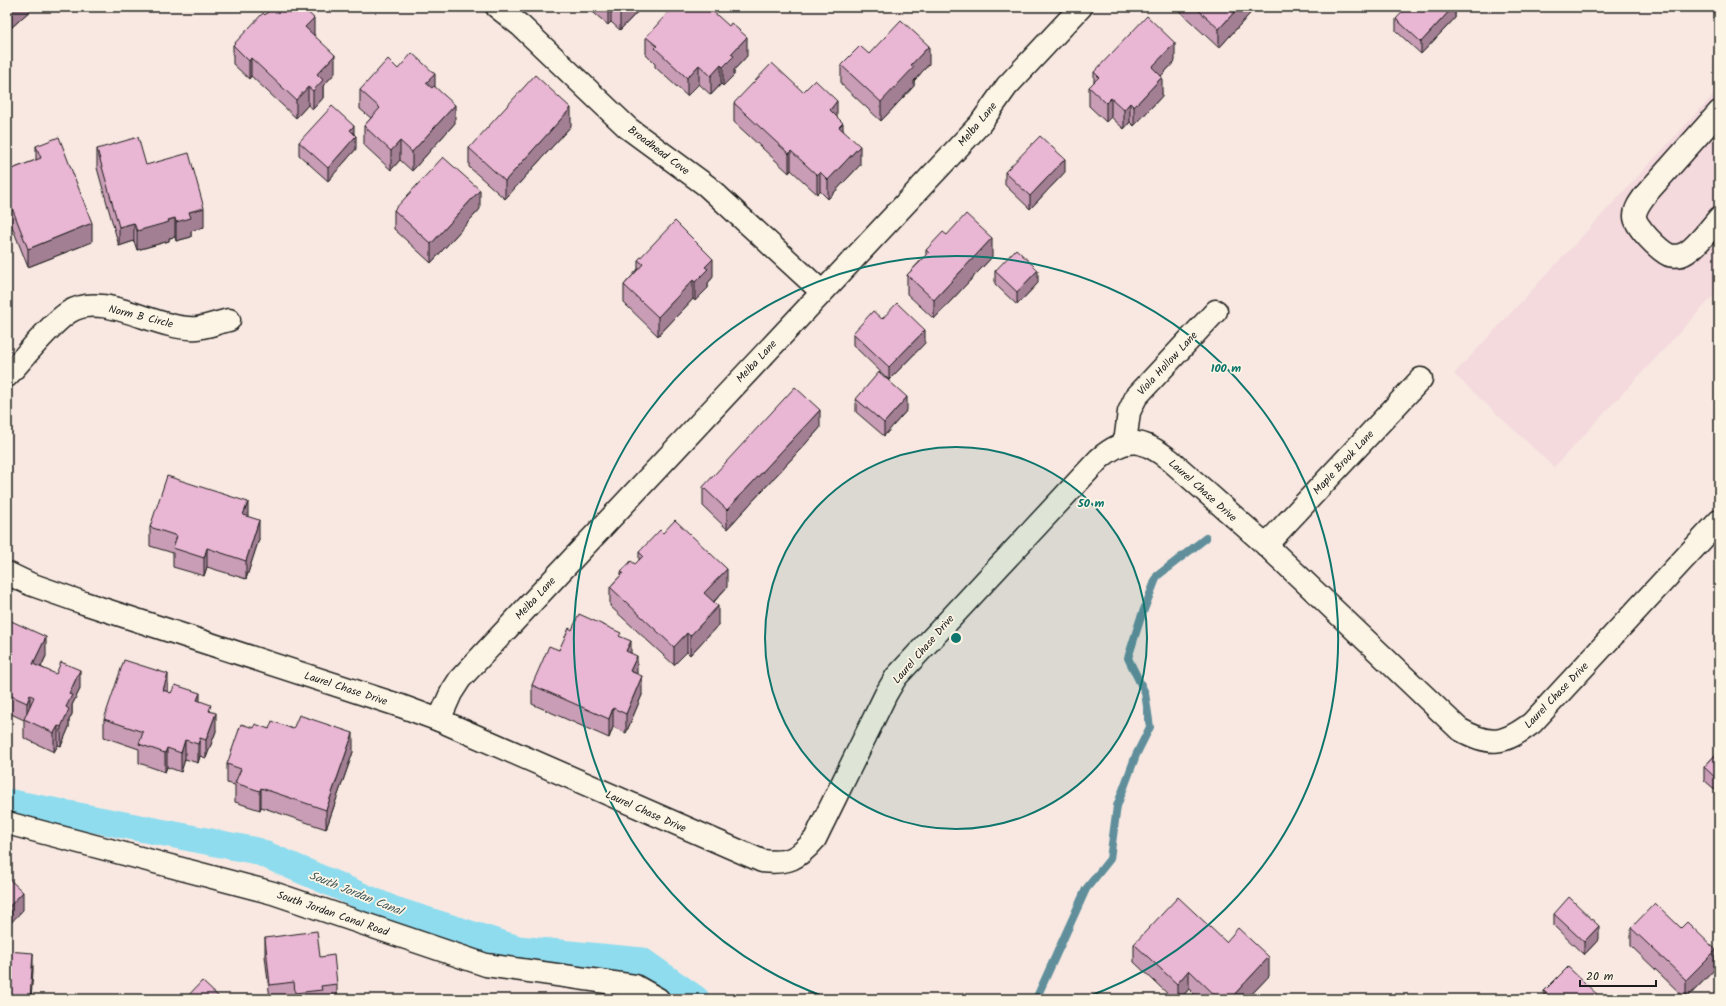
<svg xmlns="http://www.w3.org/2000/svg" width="1726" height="1006" font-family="Kalam,sans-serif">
<rect width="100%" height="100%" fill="#f8e8e1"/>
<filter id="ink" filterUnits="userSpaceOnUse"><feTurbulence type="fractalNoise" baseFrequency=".025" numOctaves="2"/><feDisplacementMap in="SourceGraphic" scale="8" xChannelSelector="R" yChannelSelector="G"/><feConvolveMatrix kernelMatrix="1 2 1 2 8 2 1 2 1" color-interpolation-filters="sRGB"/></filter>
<g filter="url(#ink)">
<polygon fill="#f4d9dd" points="1719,89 1719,290 1554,467 1454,374"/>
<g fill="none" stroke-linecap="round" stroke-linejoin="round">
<polyline stroke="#618f9b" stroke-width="8" points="1036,999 1086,889 1110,859 1117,806 1136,755 1150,727 1145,693 1128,658 1140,620 1157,576 1206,538"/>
<polyline stroke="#8fdcef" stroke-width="27" points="7,802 257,851 394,910 518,949 642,961 696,999"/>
<defs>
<g id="minor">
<polyline points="497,7 521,26 628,128 707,186 821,291"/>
<path d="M1719,112l-73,82c-5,7 -11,14 -11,22 -1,10 25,35 34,39 2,1 10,1 12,0 12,-3 30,-28 38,-37"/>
<path d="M7,376c17,-18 42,-51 62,-64 35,-22 88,19 128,16 10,-1 22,-6 32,-8"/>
<polyline points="1125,443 1129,412 1136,397 1216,311"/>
<polyline points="1266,545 1421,379"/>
<path d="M7,573l23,11 54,19 317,103 38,14 323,141c26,3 36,-2 53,-22l71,-145 10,-17 203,-218c28,-24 44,-20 71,1l96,85 193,184c32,18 45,15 73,-6l187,-202"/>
<polyline points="439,720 451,693 460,679 980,124 1007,86 1081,7"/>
<polyline points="7,823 273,893 486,965 635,986 658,999"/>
</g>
</defs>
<use href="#minor" stroke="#1c1c1c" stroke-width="25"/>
<use href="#minor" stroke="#fcf5e5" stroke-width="22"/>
</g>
<g fill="#c89db5" stroke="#1c1c1c">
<polygon points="7,7 34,7 11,28 7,23"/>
<polygon points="587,7 642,7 620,30 611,22 608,25"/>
<polygon points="1177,7 1256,7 1219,48 1177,9"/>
<polygon points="1455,7 1455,18 1421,54 1396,31 1396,19"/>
<polygon points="287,13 314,34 335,73 323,86 323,98 313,109 308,105 296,118 251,76 249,79 233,64 233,45 265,15"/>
<polygon points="646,37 747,56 734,70 734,75 723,86 721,84 711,95 699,84 687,96 655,67 655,64 646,55"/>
<polygon points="869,54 929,64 914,81 914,86 881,121 841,84 841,65"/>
<polygon points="1175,61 1161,76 1162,96 1134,126 1130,122 1124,129 1111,117 1106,122 1089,106 1089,87 1094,82 1094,72"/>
<polygon points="398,69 435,87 455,123 412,171 400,160 391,170 364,145 364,126 371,118 360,109 360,90"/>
<polygon points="803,92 837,117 843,130 860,165 828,199 820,191 817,194 791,170 789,173 734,122 734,103"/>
<polygon points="571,126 505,199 469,167 469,148"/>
<polygon points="299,142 356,149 328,181 299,155"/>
<polygon points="36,146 92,242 28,267 7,214 7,171 36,160"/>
<polygon points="97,149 146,165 204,227 191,231 191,237 176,241 175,237 169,238 169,241 137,250 134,241 119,246 97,168"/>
<polygon points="1005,172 1065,172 1030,209 1005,185"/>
<polygon points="480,209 431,263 394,229 394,210"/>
<polygon points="947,235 992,257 934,319 907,294 907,275 926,255 926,250"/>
<polygon points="638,260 713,277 708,283 708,288 695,301 693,299 658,336 624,303 624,285 638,269"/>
<polygon points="995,271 1038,283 1017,305 995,284"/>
<polygon points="882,319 925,343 889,380 853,345 853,333"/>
<polygon points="856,399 907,410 884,436 856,412"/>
<polygon points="820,428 727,529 703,506 703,487"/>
<polygon points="248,517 259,539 246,579 207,567 204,576 173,567 173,553 150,546 150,527"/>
<polygon points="639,552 727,587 714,602 718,625 690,655 687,652 674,665 610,606 610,587 621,575 621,572 635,564 639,560"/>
<polygon points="7,619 46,656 41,667 80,689 72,705 72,714 69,720 69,727 61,746 58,745 54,752 24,738 24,720 7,712"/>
<polygon points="572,630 621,637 631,653 642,695 626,733 613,727 609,738 532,704 532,685 559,650"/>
<polygon points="168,692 200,701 211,711 216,731 206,758 200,756 198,763 185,759 181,772 167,767 165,772 139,763 139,749 104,737 104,719"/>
<polygon points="254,728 269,729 353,752 326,829 261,807 260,810 235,802 235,785 227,783 227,764"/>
<polygon points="1719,751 1719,793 1704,780 1704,767"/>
<polygon points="1554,914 1599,939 1584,955 1554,926"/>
<polygon points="1631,928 1681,928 1716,968 1686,999 1631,946"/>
<polygon points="265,938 320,957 337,984 337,999 270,999 265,956"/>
<polygon points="1226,942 1269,976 1247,999 1199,999 1189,989 1180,999 1173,999 1134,962 1134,944"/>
<polygon points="1544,991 1602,999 1544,999"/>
</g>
<g fill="#a37f94" stroke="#1c1c1c">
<polygon points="13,7 34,7 11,28 11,9"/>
<polygon points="608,7 611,7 611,22 608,25"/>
<polygon points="624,7 642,7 620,30 620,12"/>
<polygon points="1239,7 1256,7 1219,48 1219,29"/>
<polygon points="1453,7 1455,7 1455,18 1421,54 1421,42"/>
<polygon points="314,18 314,37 305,27"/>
<polygon points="747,37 747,56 734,70 734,75 723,86 723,67 731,54"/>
<polygon points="1175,43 1175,61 1152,86 1152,67"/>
<polygon points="929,46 929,64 914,81 914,86 881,121 881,102 911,65"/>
<polygon points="335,55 335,73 323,86 323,98 313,109 313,91 317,74"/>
<polygon points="251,58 251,76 249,79 249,61"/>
<polygon points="10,64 10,83 7,86 7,68"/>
<polygon points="699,65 699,84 687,96 687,78"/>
<polygon points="721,65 721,84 711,95 711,76"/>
<polygon points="435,74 435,93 426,83"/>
<polygon points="1162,77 1162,96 1134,126 1134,107"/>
<polygon points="308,87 308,105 296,118 296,100"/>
<polygon points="1111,98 1111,117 1106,122 1106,103"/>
<polygon points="837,101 837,120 830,110"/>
<polygon points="1130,103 1130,122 1124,129 1124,110"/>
<polygon points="455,105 455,123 412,171 412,152"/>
<polygon points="571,108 571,126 505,199 505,181"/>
<polygon points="843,123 843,141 839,127"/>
<polygon points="354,126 354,138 350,130"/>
<polygon points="356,136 356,149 328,181 328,168"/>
<polygon points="400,141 400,160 391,170 391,151"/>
<polygon points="860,146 860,165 828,199 828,180"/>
<polygon points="791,151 791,170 789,173 789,154"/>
<polygon points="1065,159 1065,172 1030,209 1030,196"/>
<polygon points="820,172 820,191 817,194 817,175"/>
<polygon points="480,190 480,209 431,263 431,244"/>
<polygon points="204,208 204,227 191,231 191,237 176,241 176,222 189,212"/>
<polygon points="175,218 175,237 169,238 169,241 137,250 137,231"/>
<polygon points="92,223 92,242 28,267 28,249"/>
<polygon points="134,223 134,241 119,246 119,227"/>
<polygon points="992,238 992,257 934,319 934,300"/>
<polygon points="713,259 713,277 708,283 708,288 695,301 695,282 705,267"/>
<polygon points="1038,270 1038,283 1017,305 1017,292"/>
<polygon points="693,280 693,299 658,336 658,317"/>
<polygon points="925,330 925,343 889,380 889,367"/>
<polygon points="907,397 907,410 884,436 884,423"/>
<polygon points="820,410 820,428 727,529 727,510"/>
<polygon points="248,502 248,521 243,515"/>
<polygon points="259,520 259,539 246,579 246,561"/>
<polygon points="207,548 207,567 204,576 204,558"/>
<polygon points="727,569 727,587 704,612 704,593"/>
<polygon points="718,606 718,625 690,655 690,636"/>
<polygon points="687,633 687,652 674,665 674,647"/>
<polygon points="46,637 46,656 33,683 33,664"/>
<polygon points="631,641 631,660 626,651"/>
<polygon points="637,656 637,674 630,671"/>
<polygon points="80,670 80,689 72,705 72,714 69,720 69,727 61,746 61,727 69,694"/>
<polygon points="168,674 168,693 163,690"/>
<polygon points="642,676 642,695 626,733 626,714"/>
<polygon points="200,693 200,712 197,700"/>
<polygon points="30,695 30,714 27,721 27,703"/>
<polygon points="613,708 613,727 609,738 609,719"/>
<polygon points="216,713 216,731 206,758 206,740"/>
<polygon points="58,726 58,745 54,752 54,733"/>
<polygon points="353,733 353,752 326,829 326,810"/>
<polygon points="200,738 200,756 198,763 198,744"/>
<polygon points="185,740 185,759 181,772 181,753"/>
<polygon points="167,748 167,767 165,772 165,753"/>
<polygon points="261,788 261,807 260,810 260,791"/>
<polygon points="23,892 23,910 7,927 7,909"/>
<polygon points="1599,926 1599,939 1584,955 1584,942"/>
<polygon points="1716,950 1716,968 1686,999 1686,980"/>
<polygon points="33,953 33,972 31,999 30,999"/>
<polygon points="1269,957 1269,976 1247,999 1230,999"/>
<polygon points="1189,970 1189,989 1180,999 1177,999 1177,984"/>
</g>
<g fill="#e9b6d3" stroke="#1c1c1c">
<polygon points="272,7 281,7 287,13 293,7 302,7 314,18 305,27 335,55 317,74 323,80 313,91 308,87 296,100 251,58 249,61 233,45 263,13 265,15"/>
<polygon points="615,7 624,7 620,12"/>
<polygon points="673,7 708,7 729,26 731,23 747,37 731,54 734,56 723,67 721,65 711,76 699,65 687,78 655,48 657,46 646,37"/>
<polygon points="1195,7 1239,7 1219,29"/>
<polygon points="1407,7 1453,7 1421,42 1396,19"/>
<polygon points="1147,16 1175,43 1152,67 1162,77 1134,107 1130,103 1124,110 1111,98 1106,103 1089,87 1099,77 1094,72"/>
<polygon points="901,20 929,46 911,65 914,67 881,102 841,65 860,46 869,54"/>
<polygon points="412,53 435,74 426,83 432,88 434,86 455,105 412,152 400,141 391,151 364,126 380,108 360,90 388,59 398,69"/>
<polygon points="7,61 10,64 7,68"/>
<polygon points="772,63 803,92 815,80 837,101 830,110 843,123 839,127 860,146 828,180 820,172 817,175 791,151 789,154 734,103"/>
<polygon points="535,75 571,108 505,181 469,148"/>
<polygon points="332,106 354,126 350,130 356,136 328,168 299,142"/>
<polygon points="1040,136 1065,159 1030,196 1005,172"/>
<polygon points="59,137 92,223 28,249 7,195 7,171 41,158 36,146"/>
<polygon points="138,137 146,165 189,153 204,208 189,212 191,218 176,222 175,218 168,220 169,222 137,231 134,223 119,227 97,149"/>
<polygon points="443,157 480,190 431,244 394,210"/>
<polygon points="966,214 992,238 934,300 907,275 929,253 926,250 943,232 947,235"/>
<polygon points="675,221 713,259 705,267 708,269 695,282 693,280 658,317 624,285 643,264 638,260"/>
<polygon points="1016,249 1038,270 1017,292 995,271"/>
<polygon points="897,303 925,330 889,367 853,333 873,311 882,319"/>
<polygon points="879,372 907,397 884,423 856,399"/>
<polygon points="795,387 820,410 727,510 703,487"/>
<polygon points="167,476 248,502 243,515 259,520 246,561 207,548 204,558 173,548 177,536 150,527"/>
<polygon points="675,520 727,569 704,593 718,606 690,636 687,633 674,647 610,587 623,573 621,572 631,561 635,564 643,556 639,552 660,530 663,533"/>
<polygon points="579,614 621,633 619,636 631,641 626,651 637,656 630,671 642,676 626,714 613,708 609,719 532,685 549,646 559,650 569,628 572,630"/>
<polygon points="7,619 46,637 33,664 56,674 61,662 80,670 69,694 72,695 66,707 69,709 61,727 58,726 54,733 24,719 34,697 30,695 27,703 7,694"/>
<polygon points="124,660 168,674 163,690 171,693 175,685 200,693 197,700 211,705 209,711 216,713 206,740 200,738 198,744 185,740 181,753 167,748 165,753 139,744 143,732 104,719"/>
<polygon points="299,715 353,733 326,810 261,788 260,791 235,783 241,769 227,764 241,724 254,728 255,724 269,729 272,721 293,729"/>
<polygon points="1719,751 1719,781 1704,767"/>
<polygon points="7,877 23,892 7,909"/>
<polygon points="1178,897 1226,942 1238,928 1269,957 1230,999 1219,999 1189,970 1177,984 1134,944"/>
<polygon points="1569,897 1599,926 1584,942 1554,914"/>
<polygon points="1655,903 1681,928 1687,922 1716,950 1686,980 1631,928"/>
<polygon points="317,931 320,957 334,955 337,984 321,986 322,990 295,993 294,982 270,985 265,938"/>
<polygon points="7,951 33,953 30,999 7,999"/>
<polygon points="1568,967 1602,999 1552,999 1544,991"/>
<polygon points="202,981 221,999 185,999"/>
</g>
</g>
<circle cx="956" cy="638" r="191" fill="#0f766e" fill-opacity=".12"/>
<g fill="none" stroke="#0f766e" stroke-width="2">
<circle cx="956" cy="638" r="191"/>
<path d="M828 998A382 382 0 1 1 1084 998"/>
</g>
<g text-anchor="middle" stroke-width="3.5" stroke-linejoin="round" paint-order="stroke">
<g font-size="11" fill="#1c1c1c" stroke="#fcf5e5">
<text transform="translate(977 124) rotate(-50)" y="4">Melba Lane</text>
<text transform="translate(659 150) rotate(37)" y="4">Broadhead Cove</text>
<text transform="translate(141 316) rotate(14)" y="4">Norm B Circle</text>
<text transform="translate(756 361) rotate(-47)" y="4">Melba Lane</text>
<text transform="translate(1167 363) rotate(-47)" y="4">Viola Hollow Lane</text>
<text transform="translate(1343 462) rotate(-47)" y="4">Maple Brook Lane</text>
<text transform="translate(1203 490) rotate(42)" y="4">Laurel Chase Drive</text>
<text transform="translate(535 598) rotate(-47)" y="4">Melba Lane</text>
<text transform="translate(923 649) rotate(-49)" y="4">Laurel Chase Drive</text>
<text transform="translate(346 688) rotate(18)" y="4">Laurel Chase Drive</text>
<text transform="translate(1556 695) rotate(-46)" y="4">Laurel Chase Drive</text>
<text transform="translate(646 811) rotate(24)" y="4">Laurel Chase Drive</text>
<text transform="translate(333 913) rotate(19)" y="4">South Jordan Canal Road</text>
</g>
<g font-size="12" font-style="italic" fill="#3e565b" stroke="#fcf5e5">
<text transform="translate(356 893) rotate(22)" y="4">South Jordan Canal</text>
</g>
</g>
<circle cx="956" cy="638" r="6" fill="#0f766e" stroke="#fcf5e5" stroke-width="2"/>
<g font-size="12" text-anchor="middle" font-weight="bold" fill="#0f766e" stroke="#fcf5e5" stroke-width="3.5" stroke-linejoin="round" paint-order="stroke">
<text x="1226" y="372">100 m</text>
<text x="1091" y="507">50 m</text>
</g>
<rect width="1726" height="1006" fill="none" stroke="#fcf5e5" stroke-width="24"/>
<rect x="12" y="12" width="1702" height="982" fill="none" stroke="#1c1c1c" stroke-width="1.5" filter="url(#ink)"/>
<path d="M1580 980v6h76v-6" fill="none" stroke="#1c1c1c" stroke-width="2"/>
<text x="1586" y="980" font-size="12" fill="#1c1c1c" stroke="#fcf5e5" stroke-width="3" paint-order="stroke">20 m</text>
</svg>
